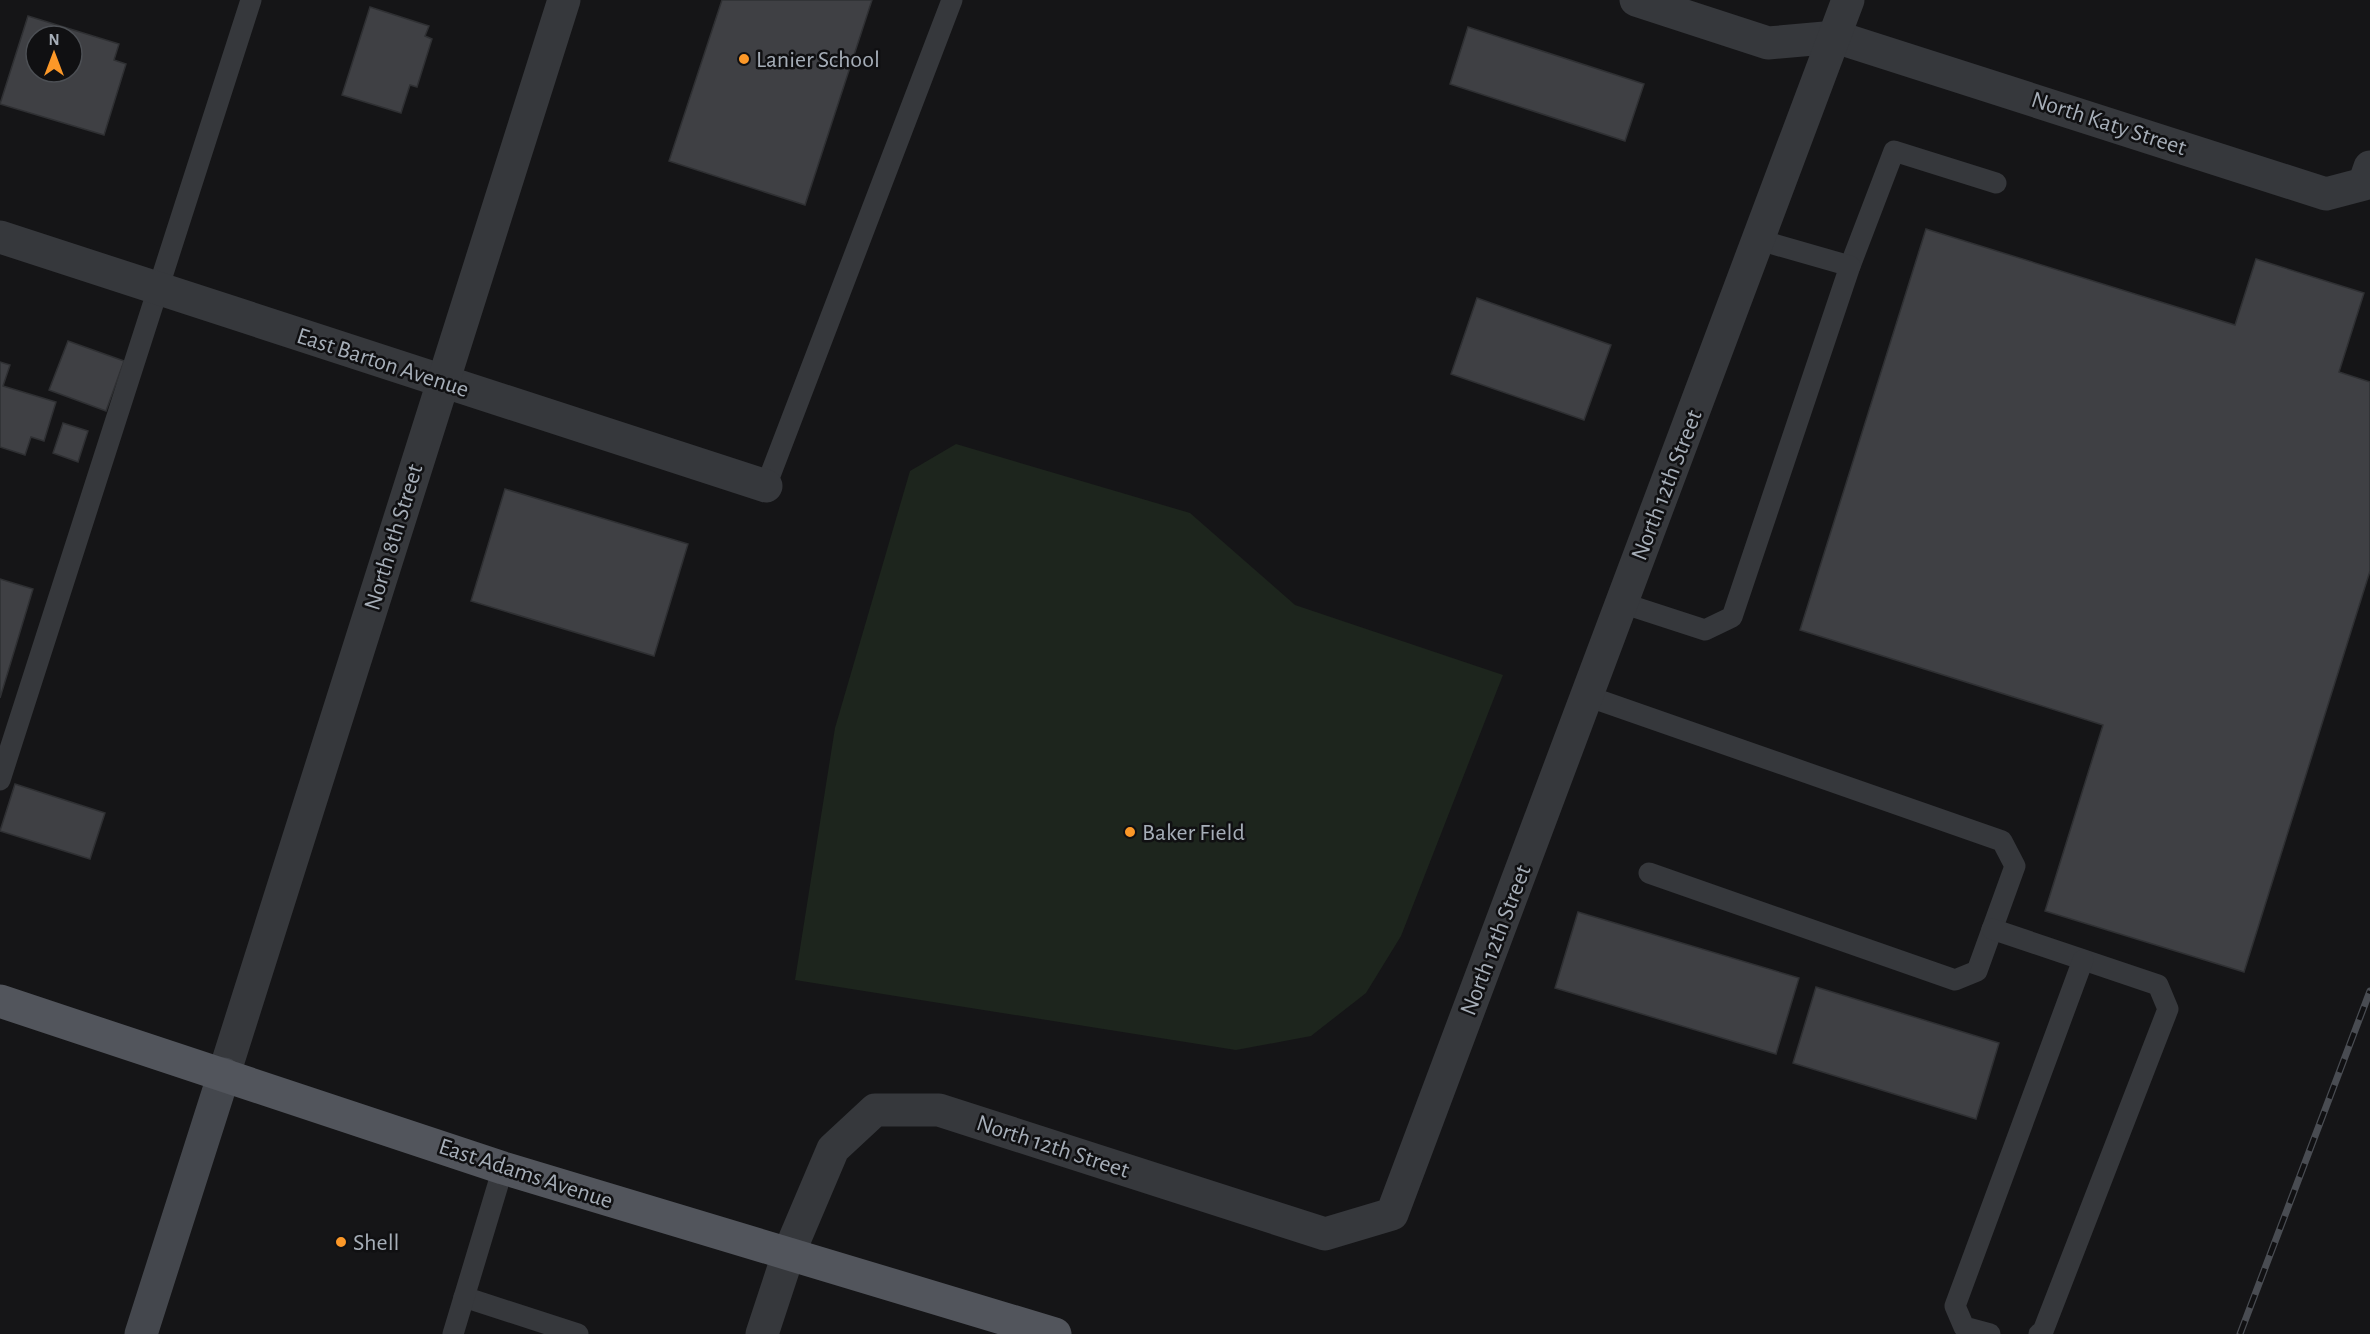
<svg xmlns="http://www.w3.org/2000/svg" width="2370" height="1334" font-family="'Alegreya Sans',sans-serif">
<rect width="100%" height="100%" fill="#151517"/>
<polygon fill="#1d251d" points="956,444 1190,513 1295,605 1503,675 1401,936 1366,993 1311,1036 1236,1050 795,980 835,728 910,471"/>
<g fill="#3f4044" stroke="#2f3033" stroke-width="1.5" fill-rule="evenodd">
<polygon points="722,0 872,0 805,205 669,161"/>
<polygon points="370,7 429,26 425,36 432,39 417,87 410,85 401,113 342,95"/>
<path d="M28,16l91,28 -5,16 12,4 -22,71 -104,-31zM36,36h36v36h-36z"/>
<polygon points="1468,27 1644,84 1625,141 1450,84"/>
<polygon points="1926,229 2235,325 2256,259 2364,293 2339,372 2370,382 2370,571 2244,972 2045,911 2103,725 1800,630"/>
<polygon points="1477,298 1611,345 1584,420 1451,374"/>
<polygon points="68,341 124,361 106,411 49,390"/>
<polygon points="0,362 10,365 3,386 56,402 44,441 31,437 25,455 0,447"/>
<polygon points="63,423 88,431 78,462 53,453"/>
<polygon points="505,489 688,544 654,656 471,601"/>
<polygon points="0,579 33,589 0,698"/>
<polygon points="15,784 105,813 90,859 0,831"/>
<polygon points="1578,912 1799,978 1776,1054 1555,988"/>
<polygon points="1816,987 1999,1043 1976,1119 1793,1063"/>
</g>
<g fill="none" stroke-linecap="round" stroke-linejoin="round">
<g stroke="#36383c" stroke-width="21">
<polyline points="1850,266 1894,151 1996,183"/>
<polyline points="766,486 952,0"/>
<polyline points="1622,603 1705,630 1732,617 1850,266 1759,240"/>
<polyline points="1587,696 2002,841 2015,866 1977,971 1955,980 1649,873"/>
<polyline points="0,780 251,0"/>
<polyline points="1992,929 2158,985 2168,1009 2043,1331 2039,1334"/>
<polyline points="464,1297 578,1334"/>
<polyline points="453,1334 503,1168"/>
<polyline points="1990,1334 1964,1327 1955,1306 2083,960"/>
</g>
<g stroke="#36383c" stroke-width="33">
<polyline points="1636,0 1768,43 1836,37 2326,194 2364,184 2370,167"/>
<polyline points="0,237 766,486"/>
<polyline points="762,1334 788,1255 833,1149 875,1110 939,1110 1325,1234 1392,1214 1848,0"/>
</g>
<polyline stroke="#36383c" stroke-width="33" points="224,1074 564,0"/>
<polyline stroke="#44474d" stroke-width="33" points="141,1334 224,1074"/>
<polyline stroke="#52555c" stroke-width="33" points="0,1001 503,1168 1055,1334"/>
<defs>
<polyline id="rail" points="2240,1334 2370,991"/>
</defs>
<use href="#rail" stroke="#494c52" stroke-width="7"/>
<use href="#rail" stroke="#101012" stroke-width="4.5" stroke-dasharray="14" stroke-linecap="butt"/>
</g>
<g fill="#fc9828" stroke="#101012" stroke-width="2">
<circle cx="744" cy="59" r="6"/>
<circle cx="1130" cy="832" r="6"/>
<circle cx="341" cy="1242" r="6"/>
</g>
<g text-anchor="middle" stroke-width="5" stroke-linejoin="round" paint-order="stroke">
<g font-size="24" fill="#a6aeb8" stroke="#101012" text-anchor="start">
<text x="756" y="67">Lanier School</text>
<text x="1142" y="840">Baker Field</text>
<text x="353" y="1250">Shell</text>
</g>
<g font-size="24" fill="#a6aeb8" stroke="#101012">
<text transform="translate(2109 123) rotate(18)" y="8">North Katy Street</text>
<text transform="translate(383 362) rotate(18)" y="8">East Barton Avenue</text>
<text transform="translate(1666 485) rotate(-69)" y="8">North 12th Street</text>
<text transform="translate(393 537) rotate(-73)" y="8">North 8th Street</text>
<text transform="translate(1495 940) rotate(-69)" y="8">North 12th Street</text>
<text transform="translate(1053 1146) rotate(18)" y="8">North 12th Street</text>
<text transform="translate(526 1173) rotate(18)" y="8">East Adams Avenue</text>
</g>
</g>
<g transform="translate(54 54)"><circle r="28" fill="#101012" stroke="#4c4f54" stroke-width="1.5"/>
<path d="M0-4.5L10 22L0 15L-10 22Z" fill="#fc9828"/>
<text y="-9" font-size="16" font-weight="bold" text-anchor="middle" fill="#a6aeb8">N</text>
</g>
</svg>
